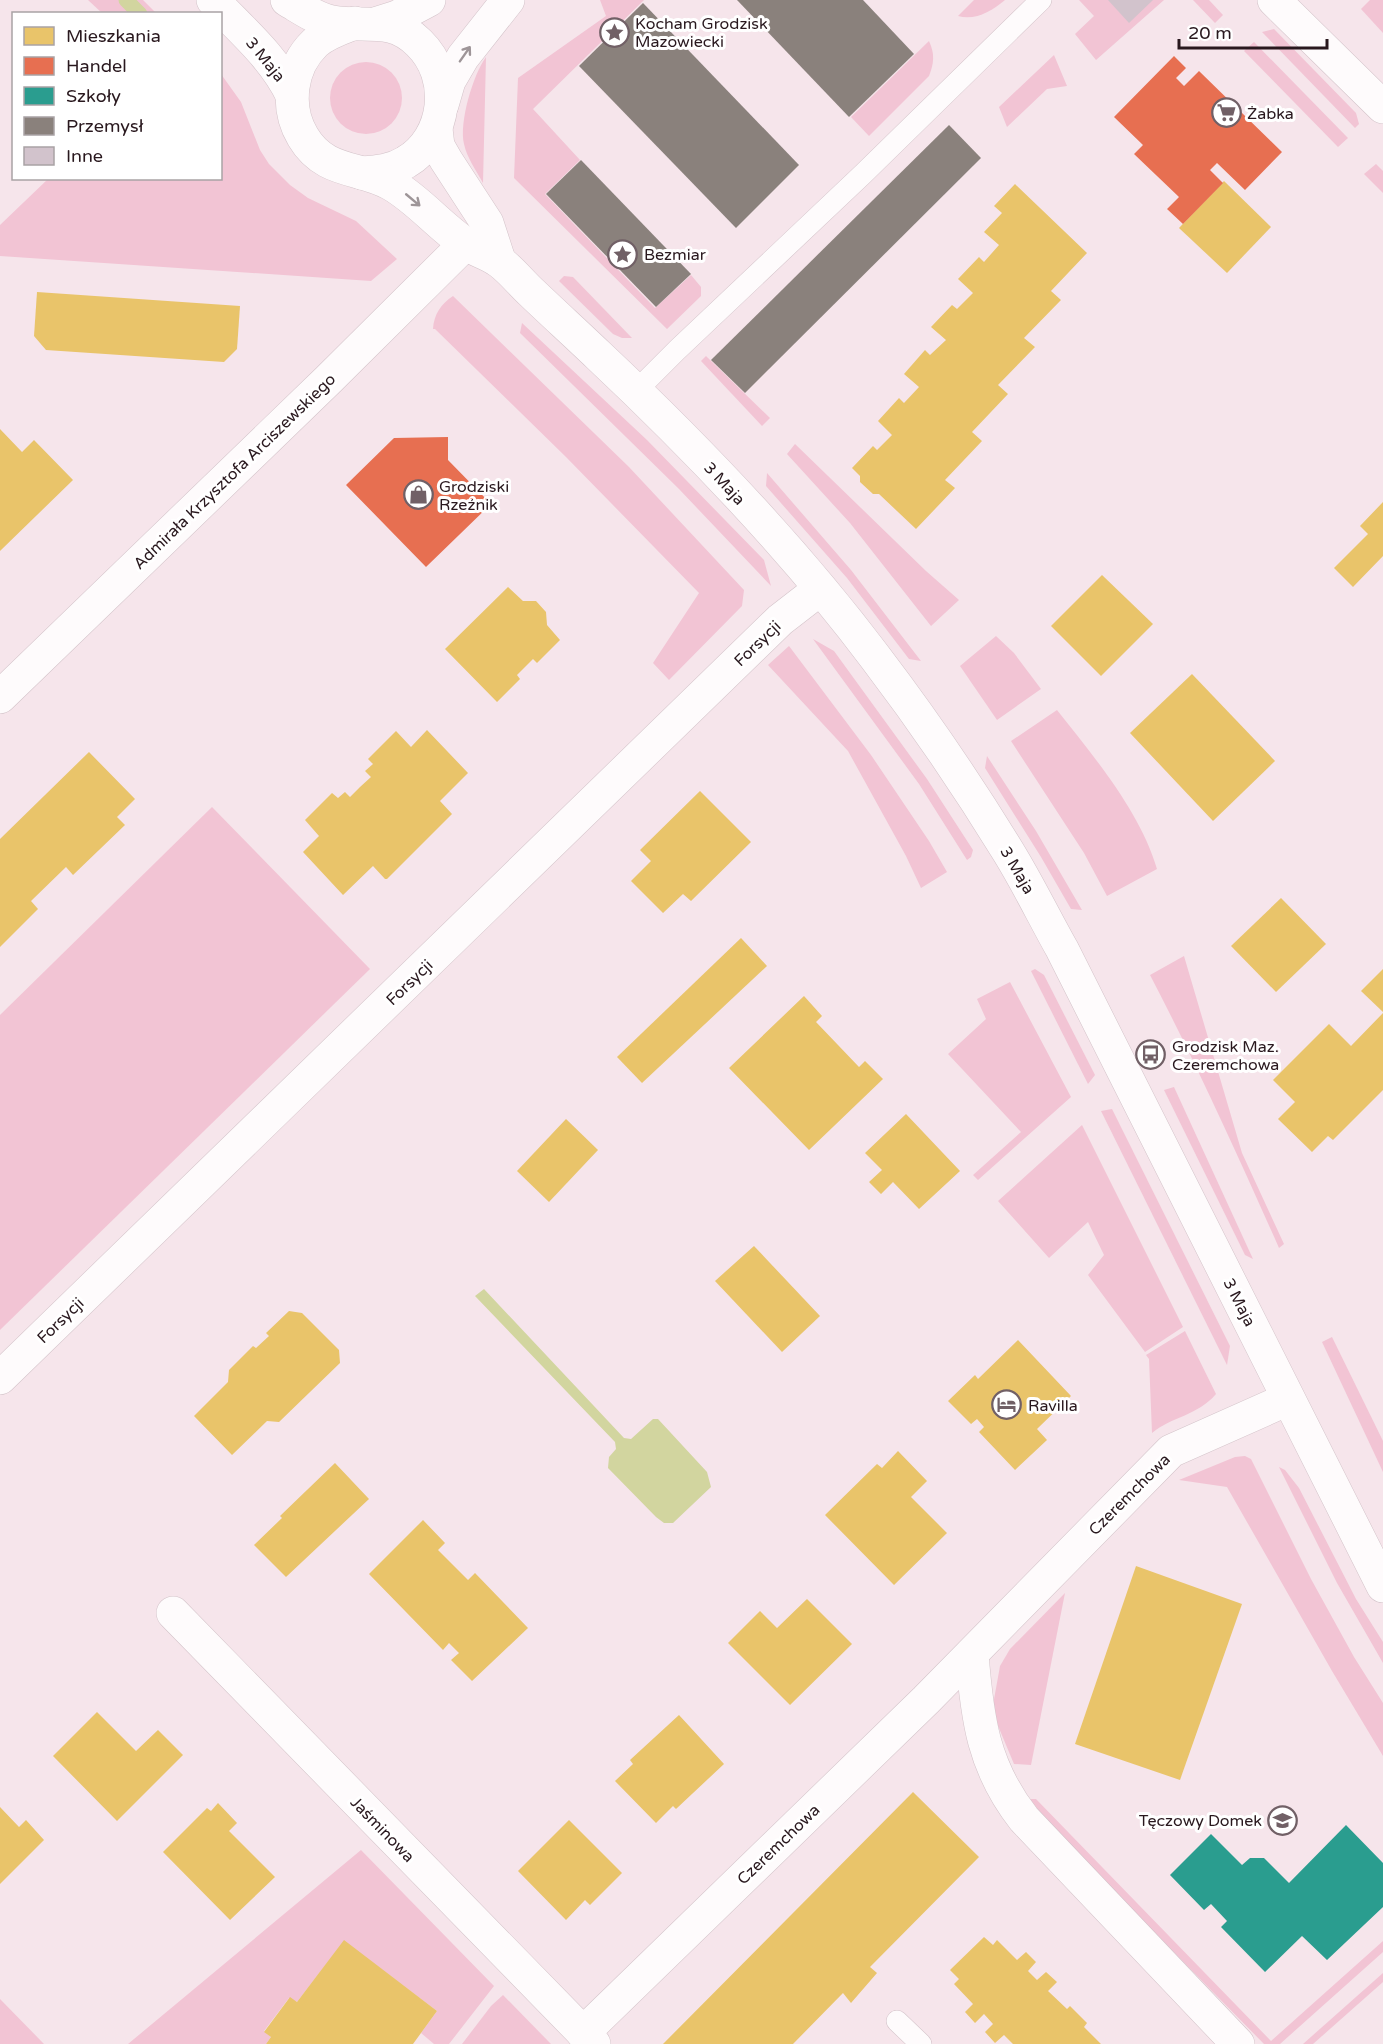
<svg xmlns="http://www.w3.org/2000/svg" width="1383" height="2044" font-family="'Varela Round',sans-serif">
<rect width="100%" height="100%" fill="#f6e5eb"/>
<g fill="#f2c4d4">
<polygon points="88,0 143,0 156,13 102,13"/>
<polygon points="600,0 644,0 533,109 580,160 545,194 655,308 691,275 701,287 701,296 667,329 514,178 518,78 606,16"/>
<path d="M974,0h31c-13,11 -30,21 -47,16z"/>
<polygon points="1079,0 1164,0 1096,60 1075,34 1094,16"/>
<polygon points="1193,0 1209,0 1223,15 1215,23"/>
<polygon points="1370,0 1383,0 1383,33 1361,9"/>
<polygon points="1274,29 1356,113 1359,124 1355,128 1262,32"/>
<path d="M929,41c6,13 5,22 0,35l-60,60 -18,-19z"/>
<polygon points="1254,42 1348,138 1338,147 1244,51"/>
<polygon points="1054,55 1067,86 1047,89 1007,127 999,107"/>
<path d="M486,57l-3,126c-7,-13 -16,-25 -19,-39 -5,-22 9,-69 22,-87z"/>
<circle cx="366" cy="98" r="36"/>
<polygon points="221,74 241,102 260,150 269,164 290,185 308,198 356,221 397,259 371,281 0,256 0,225 48,179 220,178"/>
<polygon points="1376,164 1383,171 1383,193 1364,174"/>
<polygon points="564,276 573,277 632,338 622,338 613,334 559,281"/>
<path d="M453,296l176,171 115,123 -2,16 -73,74 -16,-17 46,-70 -133,-136 -131,-128h-2c1,-15 8,-25 20,-33z"/>
<polygon points="522,323 647,440 764,560 771,586 679,489 520,333"/>
<polygon points="706,356 770,418 762,426 701,361"/>
<polygon points="795,444 926,571 959,600 931,626 850,523 787,454"/>
<polygon points="767,473 851,570 921,661 909,659 847,578 766,486"/>
<polygon points="996,636 1014,653 1041,689 997,720 960,666"/>
<polygon points="813,639 834,651 927,779 973,850 971,857 967,860 919,784"/>
<polygon points="789,646 871,755 929,841 947,872 921,888 906,856 848,751 768,665"/>
<path d="M1057,710c37,47 83,101 100,159l-50,27 -23,-43 -73,-112z"/>
<polygon points="987,756 1036,831 1082,910 1071,909 1041,857 985,768"/>
<polygon points="212,807 370,969 0,1330 0,1015"/>
<path d="M1184,956l58,197 42,91 -5,4c-41,-92 -82,-183 -129,-273z"/>
<polygon points="1035,969 1044,975 1095,1075 1088,1084 1031,971"/>
<polygon points="1010,982 1071,1097 978,1180 973,1175 1021,1132 948,1054 986,1019 977,999"/>
<polygon points="1174,1087 1253,1259 1245,1255 1164,1090"/>
<polygon points="1112,1109 1230,1346 1227,1365 1101,1111"/>
<polygon points="1082,1125 1183,1327 1145,1352 1088,1275 1104,1255 1088,1222 1049,1258 998,1201"/>
<path d="M1185,1331l31,63c-19,22 -43,22 -64,39l-3,-74 -3,-4z"/>
<polygon points="1332,1337 1383,1441 1383,1472 1322,1342"/>
<polygon points="1245,1456 1251,1459 1311,1579 1354,1657 1383,1703 1383,1756 1332,1671 1227,1487 1179,1480 1235,1457"/>
<polygon points="1279,1467 1285,1470 1299,1488 1356,1599 1383,1642 1383,1663 1337,1583"/>
<polygon points="1065,1593 1031,1765 1014,1764 996,1721 993,1705 1000,1666 1010,1649"/>
<polygon points="1031,1799 1036,1799 1271,2041 1383,1941 1383,1952 1280,2044 1264,2044 1032,1808 1028,1801"/>
<polygon points="361,1850 494,1986 449,2044 434,2044 421,2033 437,2011 344,1941 297,2002 289,1998 264,2031 271,2037 266,2044 128,2044"/>
<polygon points="1383,1973 1383,1982 1313,2044 1303,2044"/>
<polygon points="503,1995 551,2044 462,2044 491,2006"/>
<polygon points="0,1999 44,2044 0,2044"/>
</g>
<polygon fill="#d2d59f" points="484,1289 624,1438 631,1439 653,1419 658,1419 707,1472 711,1487 673,1523 664,1523 656,1517 608,1468 609,1457 616,1449 615,1442 475,1296"/>
<g fill="#e9c46a">
<polygon points="1224,181 1271,227 1227,273 1179,228"/>
<polygon points="1015,184 1087,253 1051,291 1061,300 1024,338 1035,347 998,385 1008,394 972,432 982,441 945,480 955,488 916,529 879,494 873,494 860,482 860,476 852,468 873,446 877,450 892,435 878,421 899,398 904,403 919,387 904,374 925,350 930,355 946,340 931,327 952,305 957,309 973,293 958,279 979,257 984,262 999,245 984,232 1002,213 994,206"/>
<polygon points="37,292 240,306 237,349 224,362 46,350 34,336"/>
<polygon points="0,429 22,452 34,440 73,480 0,551"/>
<polygon points="1383,502 1383,556 1353,587 1334,568 1368,534 1360,526"/>
<polygon points="1102,575 1153,624 1101,676 1051,626"/>
<polygon points="508,587 523,601 536,601 546,612 547,625 560,640 537,663 533,659 517,675 520,679 497,702 445,649"/>
<polygon points="1192,674 1275,761 1213,821 1130,733"/>
<polygon points="427,730 468,773 440,801 452,814 387,879 385,879 373,866 343,895 303,852 319,836 305,820 332,793 338,798 345,792 350,797 360,787 371,777 365,771 373,764 368,759 396,731 411,747"/>
<polygon points="89,752 135,799 117,817 125,825 73,875 66,867 31,901 38,909 0,947 0,839"/>
<polygon points="700,791 751,842 691,901 683,894 663,913 631,881 651,861 640,850"/>
<polygon points="1281,898 1326,944 1276,992 1231,946"/>
<polygon points="741,938 767,966 642,1083 617,1057"/>
<polygon points="1383,969 1383,1012 1361,991"/>
<polygon points="804,996 822,1016 816,1022 838,1045 859,1067 865,1061 883,1079 809,1150 729,1068"/>
<polygon points="1383,1013 1383,1090 1333,1140 1328,1136 1312,1152 1278,1119 1295,1102 1273,1080 1329,1024 1351,1046"/>
<polygon points="906,1114 960,1171 919,1209 893,1182 881,1194 869,1182 882,1170 865,1153"/>
<polygon points="566,1119 598,1150 549,1202 517,1171"/>
<polygon points="754,1246 820,1316 782,1352 715,1281"/>
<polygon points="289,1311 302,1313 339,1350 340,1363 279,1422 267,1421 232,1455 194,1416 228,1382 229,1370 253,1346 256,1348 269,1336 266,1333"/>
<polygon points="1018,1340 1071,1396 1037,1429 1047,1440 1015,1470 979,1432 984,1427 977,1419 971,1424 948,1401 975,1375 978,1379"/>
<polygon points="898,1451 927,1481 911,1497 947,1533 894,1585 825,1515 877,1464 882,1468"/>
<polygon points="335,1463 369,1499 286,1577 254,1545 282,1518 280,1516"/>
<polygon points="423,1520 445,1543 438,1550 468,1580 475,1573 528,1628 472,1681 451,1660 459,1653 449,1643 443,1650 369,1574"/>
<polygon points="1136,1566 1242,1604 1180,1780 1075,1744"/>
<polygon points="807,1599 852,1644 790,1705 728,1643 760,1611 777,1628"/>
<polygon points="97,1712 136,1751 158,1730 183,1755 117,1821 53,1756"/>
<polygon points="679,1715 724,1764 676,1809 673,1806 656,1823 615,1781 633,1764 630,1760"/>
<polygon points="913,1792 979,1857 870,1967 877,1973 851,2003 843,1993 793,2044 663,2044"/>
<polygon points="218,1803 237,1823 229,1831 275,1877 230,1920 163,1852 207,1808 211,1811"/>
<polygon points="0,1807 19,1827 26,1820 44,1840 0,1884"/>
<polygon points="569,1820 622,1873 590,1905 585,1900 566,1920 518,1871"/>
<polygon points="984,1937 993,1945 997,1940 1017,1960 1026,1952 1036,1962 1028,1971 1037,1980 1046,1972 1057,1982 1048,1991 1067,2009 1070,2006 1087,2023 1084,2027 1101,2044 1013,2044 1004,2035 995,2043 985,2032 993,2024 984,2014 975,2023 965,2012 973,2004 954,1984 959,1979 950,1970"/>
<polygon points="344,1940 437,2011 413,2044 266,2044 271,2037 264,2032 290,1997 297,2002"/>
</g>
<g fill="#e76f51">
<polygon points="1174,56 1186,68 1176,78 1184,86 1199,71 1282,152 1245,190 1217,163 1210,170 1223,183 1183,224 1167,209 1179,197 1134,154 1143,145 1114,117"/>
<polygon points="448,437 448,460 491,504 426,567 346,485 394,438"/>
</g>
<polygon fill="#2a9d8f" points="1346,1825 1383,1863 1383,1907 1327,1960 1302,1936 1265,1972 1221,1927 1227,1921 1211,1904 1204,1910 1170,1875 1211,1834 1242,1865 1250,1858 1264,1858 1289,1883"/>
<g fill="#8a817c">
<polygon points="737,0 863,0 914,54 849,117"/>
<polygon points="643,3 799,165 736,228 579,66"/>
<polygon points="949,125 981,158 745,393 711,360"/>
<polygon points="581,160 691,274 656,307 546,194"/>
</g>
<g fill="none" stroke-linecap="round" stroke-linejoin="round">
<polyline stroke="#d2d59f" stroke-width="15" points="126,0 140,14"/>
</g>
<polygon fill="#d2c3cc" points="1108,0 1153,0 1129,23"/>
<g fill="none" stroke-linecap="round" stroke-linejoin="round">
<defs>
<g id="service">
<polyline points="636,391 677,350 863,174 1041,0"/>
<polyline points="897,2021 921,2044"/>
</g>
<g id="minor">
<polyline points="1274,0 1383,107"/>
<polyline points="0,697 328,380 466,243"/>
<polyline points="0,1378 780,620 820,589"/>
<polyline points="173,1613 594,2044"/>
<path d="M972,1654c5,64 11,113 52,165l214,225"/>
<polyline points="583,2033 926,1700 1171,1451 1288,1399"/>
</g>
<g id="tertiary">
<path d="M213,0c28,30 61,57 79,95"/>
<path d="M287,0c14,8 29,19 45,22 33,6 59,-7 87,21 35,34 28,95 -13,119 -14,9 -29,10 -44,11"/>
<path d="M355,23c-13,5 -29,10 -40,20 -25,24 -30,64 -12,94 22,37 56,29 88,47 28,16 48,42 75,60 11,7 24,10 34,18 12,9 21,21 32,31 22,21 44,41 66,62 99,93 195,193 277,302 48,63 93,129 134,196 19,31 35,64 53,96l321,637"/>
<polyline points="378,23 397,17 429,0"/>
<polyline points="442,105 449,81 463,57 508,0"/>
<polyline points="436,129 438,146 446,160 487,223 499,260"/>
</g>
</defs>
<use href="#service" stroke="#d3c3c9" stroke-width="22"/>
<use href="#minor" stroke="#d3c3c9" stroke-width="34"/>
<use href="#tertiary" stroke="#d3c3c9" stroke-width="34"/>
<use href="#service" stroke="#fefbfc" stroke-width="21"/>
<use href="#minor" stroke="#fefbfc" stroke-width="33"/>
<use href="#tertiary" stroke="#fefbfc" stroke-width="33"/>
</g>
<defs><path id="oneway-shaft" d="M-6 0H5M1.5-3L5.5 0L1.5 3" fill="none" stroke-width="1.6" stroke-linecap="round" stroke-linejoin="round" transform="scale(1.5)"/></defs>
<g stroke="#9e9598">
<use href="#oneway-shaft" transform="translate(465 54) rotate(-55)"/>
<use href="#oneway-shaft" transform="translate(413 200) rotate(40)"/>
</g>
<defs>
<symbol id="sight-ring" viewBox="-11 -11 22 22"><circle r="9.5" fill="#fff" stroke="#716066" stroke-width="1.5"/><path d="M0-6L1.8-2.2L6-1.7L2.9 1.2L3.7 5.4L0 3.3L-3.7 5.4L-2.9 1.2L-6-1.7L-1.8-2.2Z" fill="#716066"/></symbol>
<symbol id="supermarket-ring" viewBox="-11 -11 22 22"><circle r="9.5" fill="#fff" stroke="#716066" stroke-width="1.5"/><path d="M-6-5.5h2.5l.6 2H6L4.5 2H-2.5L-4.4-4H-6ZM-1.5 3.2a1.3 1.3 0 1 0 .1 0ZM3 3.2a1.3 1.3 0 1 0 .1 0Z" fill="#716066"/></symbol>
<symbol id="shop-ring" viewBox="-11 -11 22 22"><circle r="9.5" fill="#fff" stroke="#716066" stroke-width="1.5"/><path d="M-5-2.5h2.3a2.7 3.5 0 0 1 5.4 0H5L5.5 6h-11ZM-1.5-2.5h3a1.5 2.3 0 0 0-3 0Z" fill="#716066"/></symbol>
<symbol id="bus-ring" viewBox="-11 -11 22 22"><circle r="9.5" fill="#fff" stroke="#716066" stroke-width="1.5"/><path d="M-5-6H5V4H4V6H2V4H-2V6H-4V4H-5ZM-3.5-4V0h7V-4ZM-3.5 1.2v1.5H-2V1.2ZM2 1.2v1.5H3.5V1.2Z" fill="#716066"/></symbol>
<symbol id="hotel-ring" viewBox="-11 -11 22 22"><circle r="9.5" fill="#fff" stroke="#716066" stroke-width="1.5"/><path d="M-6-4.5h1.5V1H6V5H4.5V3h-9V5H-6ZM-4 0a1.8 1.8 0 1 1 3.6 0ZM.5 0V-2.5h3Q6-2.5 6 0Z" fill="#716066"/></symbol>
<symbol id="school-ring" viewBox="-11 -11 22 22"><circle r="9.5" fill="#fff" stroke="#716066" stroke-width="1.5"/><path d="M0-5L7-2L0 1L-7-2ZM-4 1L0 2.5L4 1V4Q0 6-4 4Z" fill="#716066"/></symbol>
</defs>
<g fill-rule="evenodd">
<use href="#sight-ring" x="598" y="16" width="33" height="33"/>
<use href="#supermarket-ring" x="1210" y="96" width="33" height="33"/>
<use href="#sight-ring" x="606" y="238" width="33" height="33"/>
<use href="#shop-ring" x="402" y="478" width="33" height="33"/>
<use href="#bus-ring" x="1134" y="1038" width="33" height="33"/>
<use href="#hotel-ring" x="990" y="1388" width="33" height="33"/>
<use href="#school-ring" x="1266" y="1804" width="33" height="33"/>
</g>
<g text-anchor="middle" stroke-width="6" stroke-linejoin="round" paint-order="stroke">
<g font-size="16" fill="#29181e" stroke="#fff" text-anchor="start">
<text x="635" y="29">Kocham Grodzisk<tspan x="635" dy="18">Mazowiecki</tspan></text>
<text x="1247" y="119">Żabka</text>
<text x="644" y="260">Bezmiar</text>
<text x="439" y="492">Grodziski<tspan x="439" dy="18">Rzeźnik</tspan></text>
<text x="1172" y="1052">Grodzisk Maz.<tspan x="1172" dy="18">Czeremchowa</tspan></text>
<text x="1028" y="1411">Ravilla</text>
<text x="1262" y="1826" text-anchor="end">Tęczowy Domek</text>
</g>
<g font-size="16" fill="#29181e" stroke="#fff">
<text transform="translate(266 59) rotate(51)" y="6">3 Maja</text>
<text transform="translate(234 471) rotate(-44)" y="6">Admirała Krzysztofa Arciszewskiego</text>
<text transform="translate(725 483) rotate(47)" y="6">3 Maja</text>
<text transform="translate(757 643) rotate(-44)" y="6">Forsycji</text>
<text transform="translate(1018 870) rotate(60)" y="6">3 Maja</text>
<text transform="translate(409 982) rotate(-44)" y="6">Forsycji</text>
<text transform="translate(1240 1302) rotate(63)" y="6">3 Maja</text>
<text transform="translate(60 1320) rotate(-44)" y="6">Forsycji</text>
<text transform="translate(1129 1494) rotate(-45)" y="6">Czeremchowa</text>
<text transform="translate(383 1829) rotate(46)" y="6">Jaśminowa</text>
<text transform="translate(778 1844) rotate(-44)" y="6">Czeremchowa</text>
</g>
</g>
<rect x="12" y="12" width="210" height="168" fill="#ffffff" stroke="#a9a3a5" stroke-width="1.5"/>
<rect x="24" y="27" width="30" height="18" fill="#e9c46a" stroke="#a9a3a5" stroke-width="1.5"/>
<text x="66" y="42" font-size="18" fill="#29181e">Mieszkania</text>
<rect x="24" y="57" width="30" height="18" fill="#e76f51" stroke="#a9a3a5" stroke-width="1.5"/>
<text x="66" y="72" font-size="18" fill="#29181e">Handel</text>
<rect x="24" y="87" width="30" height="18" fill="#2a9d8f" stroke="#a9a3a5" stroke-width="1.5"/>
<text x="66" y="102" font-size="18" fill="#29181e">Szkoły</text>
<rect x="24" y="117" width="30" height="18" fill="#8a817c" stroke="#a9a3a5" stroke-width="1.5"/>
<text x="66" y="132" font-size="18" fill="#29181e">Przemysł</text>
<rect x="24" y="147" width="30" height="18" fill="#d2c3cc" stroke="#a9a3a5" stroke-width="1.5"/>
<text x="66" y="162" font-size="18" fill="#29181e">Inne</text>
<path d="M1179 39v9h148v-9" fill="none" stroke="#29181e" stroke-width="3"/>
<text x="1188" y="39" font-size="18" fill="#29181e" stroke="#ffffff" stroke-width="4.5" paint-order="stroke">20 m</text>
</svg>
